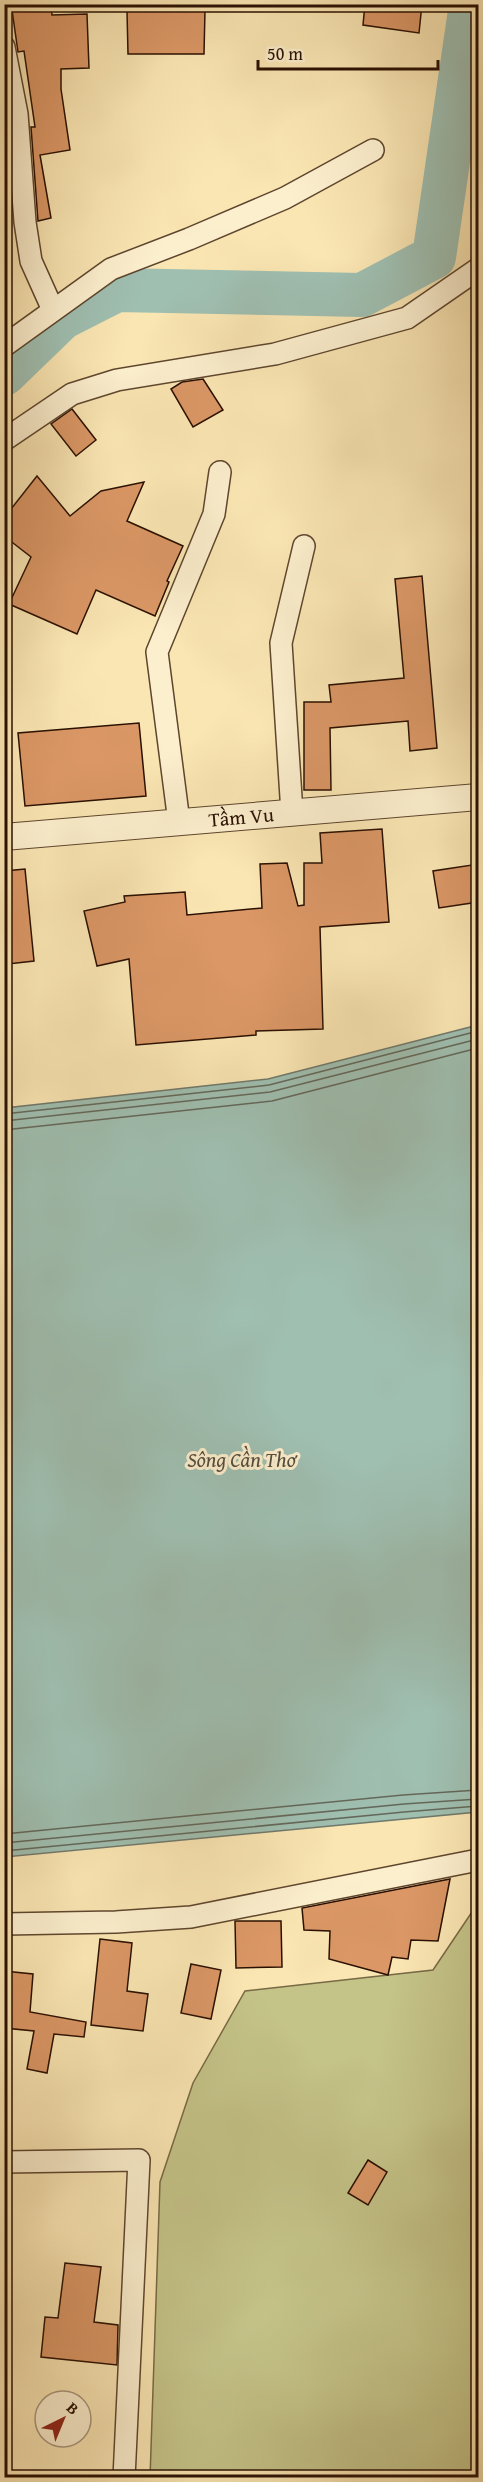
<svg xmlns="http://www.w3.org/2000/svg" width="483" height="2482" font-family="'Gentium Book Plus',serif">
<rect width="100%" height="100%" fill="#fae6b3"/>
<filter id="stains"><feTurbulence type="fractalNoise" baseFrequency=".00333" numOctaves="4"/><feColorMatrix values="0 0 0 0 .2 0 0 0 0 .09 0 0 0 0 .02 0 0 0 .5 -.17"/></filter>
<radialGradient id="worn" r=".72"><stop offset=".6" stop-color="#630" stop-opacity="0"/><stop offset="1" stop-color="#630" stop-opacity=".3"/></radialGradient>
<polygon fill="#c4c388" stroke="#776a45" stroke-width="1.5" points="478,1903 478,2477 150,2478 160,2182 193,2083 245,1991 433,1970"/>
<polygon fill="#9fbfb1" stroke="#70796b" stroke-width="1.5" points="478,1025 478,1812 5,1857 5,1108 268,1079"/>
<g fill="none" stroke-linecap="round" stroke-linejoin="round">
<g stroke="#64685a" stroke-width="1.5">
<polyline points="4,1114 269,1085 478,1031"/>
<polyline points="4,1121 270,1092 478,1039"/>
<polyline points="4,1130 272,1101 478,1048"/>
<polyline points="4,1834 403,1795 478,1790"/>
<polyline points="4,1843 404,1804 478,1799"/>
<polyline points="4,1851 404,1812 478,1806"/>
</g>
<polyline stroke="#9fbfb1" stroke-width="44" points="4,374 62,318 117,290 362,295 434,257 471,4"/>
</g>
<g fill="#db9766" stroke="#2a1002" stroke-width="1.5">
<polygon points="169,4 199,4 199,10 205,10 204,54 128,54 127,11 168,10"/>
<polygon points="365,4 422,4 419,33 363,25"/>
<polygon points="51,6 52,15 87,14 89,68 61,69 61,89 70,150 40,155 51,218 38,221 31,127 35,127 24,51 18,52 12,10"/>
<polygon points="4,130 11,211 4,212"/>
<polygon points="203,379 223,410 193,427 171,389 182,382"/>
<polygon points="72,409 96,440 76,456 51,424"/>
<polygon points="37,476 70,516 101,491 144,482 127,521 183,546 167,581 169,582 155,616 96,590 77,634 9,604 31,557 4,536 4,518"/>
<polygon points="422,576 437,748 410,751 408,721 330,728 331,790 304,790 304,702 331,702 329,685 404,678 395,579"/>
<polygon points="139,723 146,796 25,806 18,733"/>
<polygon points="382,829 389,922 320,927 323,1029 256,1031 256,1035 136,1045 129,959 97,966 84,911 125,902 124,896 185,892 187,915 262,908 260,864 287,863 298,906 304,905 304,863 322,863 320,833"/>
<polygon points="472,865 478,902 439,908 433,871"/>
<polygon points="25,869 34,961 8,964 4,929 4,871"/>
<polygon points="450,1879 438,1941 411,1940 408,1959 392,1957 388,1975 329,1959 330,1931 304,1930 302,1908"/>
<polygon points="235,1921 281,1921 282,1967 236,1968"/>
<polygon points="100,1939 132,1943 127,1991 148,1994 143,2031 91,2025"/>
<polygon points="191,1964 221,1970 211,2019 181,2013"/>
<polygon points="4,1971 33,1974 30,2012 86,2022 84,2037 54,2034 47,2073 27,2069 34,2031 4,2028"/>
<polygon points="368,2160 387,2172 368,2205 348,2193"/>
<polygon points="65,2263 101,2267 94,2322 118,2325 117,2365 41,2357 45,2317 58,2318"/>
</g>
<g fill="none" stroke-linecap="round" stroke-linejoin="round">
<defs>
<g id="minor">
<polyline points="4,47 17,114 25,222 31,261 53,310"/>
<polyline points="4,346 111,269 189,239 285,198 373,150"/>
<polyline points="4,440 72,394 117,380 275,354 407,318 478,269"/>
<polyline points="292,813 281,643 304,546"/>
<polyline points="179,822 157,652 214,514 220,472"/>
<polyline points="4,1924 116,1922 191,1917 478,1860"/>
<polyline points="4,2162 139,2160 124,2478"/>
</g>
<g id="tertiary">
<path id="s1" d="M4,837l474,-40"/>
</g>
</defs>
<use href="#minor" stroke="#5e462e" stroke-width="24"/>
<use href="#tertiary" stroke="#5e462e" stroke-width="28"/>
<use href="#minor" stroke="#fcefce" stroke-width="21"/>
<use href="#tertiary" stroke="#fcefce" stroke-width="26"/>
</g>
<g text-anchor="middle" stroke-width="6" stroke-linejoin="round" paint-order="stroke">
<g font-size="20" fill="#2a1002" stroke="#fcefce">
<text dy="7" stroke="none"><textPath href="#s1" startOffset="238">Tầm Vu</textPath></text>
</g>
<g font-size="21" font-style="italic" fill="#534d3f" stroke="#fcefce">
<text x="242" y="1467">Sông Cần Thơ</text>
</g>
</g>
<rect width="483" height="2482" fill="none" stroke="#fae6b3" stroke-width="24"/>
<rect x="6" y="6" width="471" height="2470" fill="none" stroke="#2a1002" stroke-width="3"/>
<rect x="12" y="12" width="459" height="2458" fill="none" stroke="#2a1002" stroke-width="1.5"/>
<g transform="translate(63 2419) rotate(43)"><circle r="28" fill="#fcefce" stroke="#a8967c" stroke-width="1.5"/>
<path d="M0-4.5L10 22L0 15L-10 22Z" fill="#8f2418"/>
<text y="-9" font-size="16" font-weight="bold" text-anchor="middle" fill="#2a1002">B</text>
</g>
<path d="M258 60v9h180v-9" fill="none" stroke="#2a1002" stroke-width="3"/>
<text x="267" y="60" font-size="18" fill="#2a1002" stroke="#fcefce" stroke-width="4.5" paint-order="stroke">50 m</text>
<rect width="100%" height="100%" filter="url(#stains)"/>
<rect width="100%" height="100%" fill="url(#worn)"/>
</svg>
